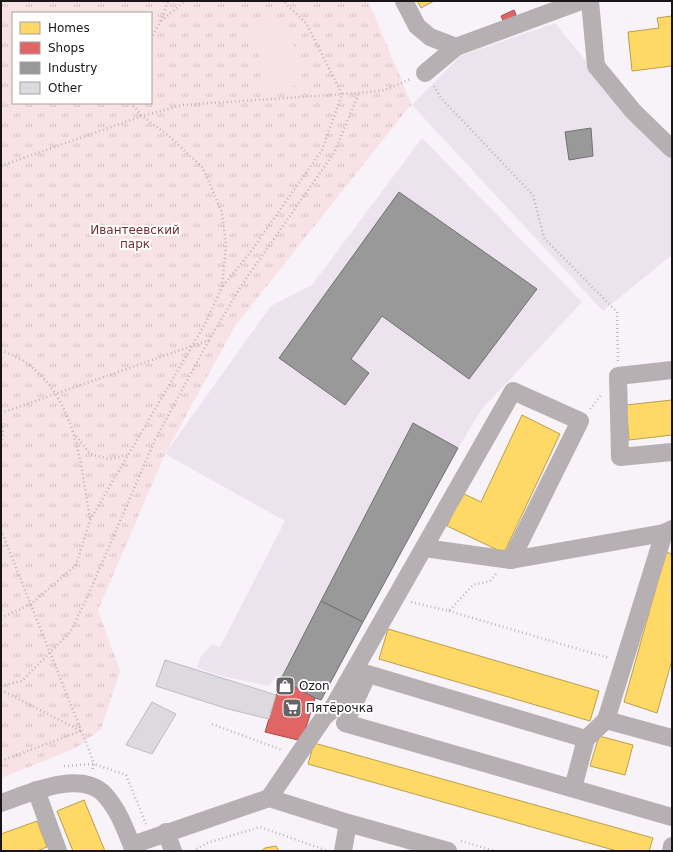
<svg xmlns="http://www.w3.org/2000/svg" width="673" height="852" font-family="'DejaVu Sans',sans-serif">
<defs>
<pattern id="grass-tufts" width="24" height="20" patternUnits="userSpaceOnUse"><rect width="24" height="20" fill="#f7e2e5"/><path d="M3 7l-1-3M5 7V3M7 7l1-3M15 17l-1-3M17 17v-4M19 17l1-3" fill="none" stroke="#d3c1c4"/></pattern>
</defs>
<rect width="100%" height="100%" fill="#f8f3f8"/>
<g fill="#ede3ee">
<polygon points="555,23 632,118 672,157 672,255 603,311 412,105 460,56"/>
<polygon points="422,138 582,302 481,410 430,495 322,700 277,675 269,686 222,676 197,668 200,658 212,644 220,647 285,521 165,454 271,306 312,285"/>
</g>
<path fill="url(#grass-tufts)" fill-rule="evenodd" d="M1,1h367l44,104 -3,2 -174,219 -70,128 -67,156 22,61 -19,58 -25,19 -75,30zM13,13h138v90h-138z"/>
<polygon fill="#f7e2e5" points="287,18 303,84 267,93 251,26"/>
<g fill="#ffd966" stroke="#ba9e4f">
<polygon points="417,1 434,1 421,8"/>
<polygon points="672,16 672,66 632,71 628,32 659,28 657,18"/>
<polygon points="672,400 672,435 629,440 626,405"/>
<polygon points="522,415 560,434 504,553 447,526 462,493 481,502"/>
<polygon points="666,552 672,554 672,660 657,713 624,702"/>
<polygon points="388,629 599,691 590,721 379,659"/>
<polygon points="599,736 633,745 625,775 590,766"/>
<polygon points="314,743 653,838 649,851 617,851 308,764"/>
<polygon points="84,800 105,851 73,851 57,811"/>
<polygon points="37,821 47,847 37,851 1,851 1,834"/>
<polygon points="276,846 279,851 261,851 265,848"/>
</g>
<g fill="#e06666" stroke="#a44d4f">
<polygon points="514,10 518,20 505,25 501,16"/>
<polygon points="281,679 315,698 302,741 265,732"/>
</g>
<g fill="#999" stroke="#727172">
<polygon points="591,128 593,156 569,160 565,132"/>
<polygon points="399,192 537,289 469,379 382,316 351,359 369,373 345,405 279,358"/>
<polygon points="413,423 458,448 363,622 321,601"/>
<polygon points="321,601 363,622 321,700 315,698 281,679"/>
</g>
<g fill="#dddadf" stroke="#bebbc0">
<polygon points="165,660 276,695 269,719 228,709 156,686"/>
<polygon points="152,702 176,714 152,754 126,745"/>
</g>
<g fill="none" stroke-linecap="round" stroke-linejoin="round">
<g stroke="#bcb7ba" stroke-width="2.5" stroke-dasharray="1 3" stroke-linecap="butt">
<polyline points="161,21 185,1"/>
<polyline points="151,39 160,22 168,1"/>
<polyline points="434,86 441,98 533,195 544,238 617,312 618,361"/>
<polyline points="1,166 142,116 183,105 359,93 385,90 411,79"/>
<polyline points="223,286 249,254 322,150 342,94 306,23 283,1"/>
<path d="M1,350c10,5 24,10 32,18 44,38 48,98 57,151"/>
<polyline points="590,409 602,394"/>
<polyline points="1,413 209,340 243,283 334,153 359,93"/>
<polyline points="1,419 3,433 1,442"/>
<polyline points="76,436 90,454 110,459 127,455"/>
<polyline points="1,530 89,750 94,764 92,771"/>
<polyline points="411,602 449,611 473,585 490,581 496,574"/>
<polyline points="449,611 609,658"/>
<polyline points="1,618 31,604 76,565 90,520 205,324 222,287 226,245 222,213 203,168 169,136 142,116 131,103"/>
<polyline points="1,686 22,681 70,632 86,600 155,440 209,340"/>
<polyline points="1,690 81,731"/>
<polyline points="212,724 282,750"/>
<polyline points="1,761 81,731"/>
<polyline points="64,766 94,764 126,775 146,824"/>
<polyline points="461,841 495,851"/>
<polyline points="193,851 207,843 260,827 328,851"/>
</g>
<g stroke="#b7b0b3" stroke-width="18">
<polyline points="404,1 417,26 430,37 456,47 581,1"/>
<polyline points="590,1 596,66 633,111 672,149"/>
<polyline points="425,73 456,47"/>
<polyline points="672,370 618,376 620,457 672,452"/>
<polyline points="424,548 511,560 664,533"/>
<polyline points="606,720 672,738"/>
<polyline points="586,739 368,674 345,723 672,817"/>
<polyline points="573,788 586,739 606,720 664,533 672,529"/>
<polyline points="36,790 58,851"/>
<polyline points="269,798 348,823 343,851"/>
<path d="M1,803c26,-9 79,-34 103,-9 15,16 22,37 30,57"/>
<polyline points="348,823 448,851"/>
<polyline points="166,832 173,851"/>
<polyline points="132,845 269,798 324,717 331,711 513,391 580,421 511,560"/>
<polyline points="671,851 672,846"/>
</g>
</g>
<defs>
<symbol id="shop-square" viewBox="-11 -11 22 22"><rect x="-9" y="-9" width="18" height="18" rx="4" fill="#666266" stroke="#fff"/><path d="M-5-2.5h2.3a2.7 3.5 0 0 1 5.4 0H5L5.5 6h-11ZM-1.5-2.5h3a1.5 2.3 0 0 0-3 0Z" fill="#fff"/></symbol>
<symbol id="supermarket-square" viewBox="-11 -11 22 22"><rect x="-9" y="-9" width="18" height="18" rx="4" fill="#666266" stroke="#fff"/><path d="M-6-5.5h2.5l.6 2H6L4.5 2H-2.5L-4.4-4H-6ZM-1.5 3.2a1.3 1.3 0 1 0 .1 0ZM3 3.2a1.3 1.3 0 1 0 .1 0Z" fill="#fff"/></symbol>
</defs>
<g fill-rule="evenodd">
<use href="#shop-square" x="274" y="675" width="22" height="22"/>
<use href="#supermarket-square" x="281" y="697" width="22" height="22"/>
</g>
<g text-anchor="middle" stroke-width="4" stroke-linejoin="round" paint-order="stroke">
<g font-size="12" fill="#703035" stroke="#fff">
<text x="135" y="234">Ивантеевский<tspan x="135" dy="14">парк</tspan></text>
</g>
<g font-size="12" fill="#181418" stroke="#fff" text-anchor="start">
<text x="299" y="690">Ozon</text>
<text x="306" y="712">Пятёрочка</text>
</g>
</g>
<rect width="673" height="852" fill="none" stroke="#181418" stroke-width="4"/>
<rect x="12" y="12" width="140" height="92" fill="#ffffff" stroke="#a3a1a3"/>
<rect x="20" y="22" width="20" height="12" fill="#ffd966" stroke="#a3a1a3"/>
<text x="48" y="32" font-size="12" fill="#181418">Homes</text>
<rect x="20" y="42" width="20" height="12" fill="#e06666" stroke="#a3a1a3"/>
<text x="48" y="52" font-size="12" fill="#181418">Shops</text>
<rect x="20" y="62" width="20" height="12" fill="#999999" stroke="#a3a1a3"/>
<text x="48" y="72" font-size="12" fill="#181418">Industry</text>
<rect x="20" y="82" width="20" height="12" fill="#dddadf" stroke="#a3a1a3"/>
<text x="48" y="92" font-size="12" fill="#181418">Other</text>
</svg>
